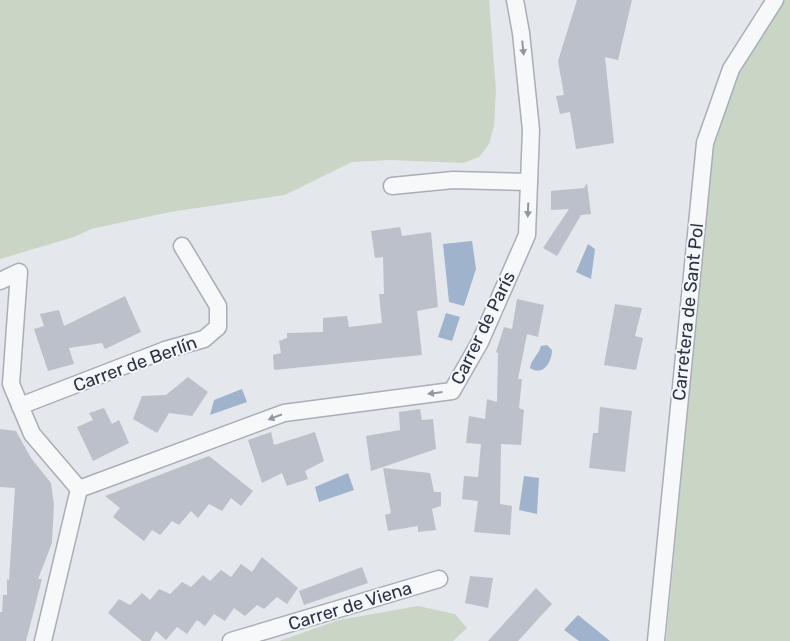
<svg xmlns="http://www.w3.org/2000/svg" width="790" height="641" font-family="Rubik,sans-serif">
<rect width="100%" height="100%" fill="#e4e7ec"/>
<g fill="#c9d6c5">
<polygon points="0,0 489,0 496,90 494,126 489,144 479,157 463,163 390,160 352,162 285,195 170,212 91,229 74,237 0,259"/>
<polygon points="782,0 790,0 790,641 666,641 713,144 740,69"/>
<polygon points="418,606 455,614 467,628 453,641 279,641 339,620"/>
</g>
<g fill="#9fb4cc">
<polygon points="472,241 476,269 464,306 449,302 443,244"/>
<polygon points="588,244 595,249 591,279 576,272"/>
<polygon points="446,313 460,317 452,341 438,337"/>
<path d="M547,345l5,5c0,12 -9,27 -22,18 1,-8 9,-14 11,-22z"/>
<polygon points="242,389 247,402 210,415 214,400"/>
<polygon points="348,473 354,490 319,502 315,487"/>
<polygon points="524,476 539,478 537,514 519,510"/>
<polygon points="578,615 610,641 579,641 564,630"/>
</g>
<g fill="#bbc0ca">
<polygon points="577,0 632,0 618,60 605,57 614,143 576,149 570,112 560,114 556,96 564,95 558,61"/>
<polygon points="587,183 591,214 581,215 557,256 543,248 569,209 551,210 551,191 584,188"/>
<polygon points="400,227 402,236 431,232 438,307 417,311 422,355 274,370 273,355 281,353 279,341 287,338 287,333 323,332 323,318 347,316 349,327 382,323 379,294 384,294 383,257 375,258 371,231"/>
<polygon points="125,296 141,332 105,349 102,343 69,348 74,364 48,371 34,329 44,326 40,314 59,310 64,326"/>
<polygon points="517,299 544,305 538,337 527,334 518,379 522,379 519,408 524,410 521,445 501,444 500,504 512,506 510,535 474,532 478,501 462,499 464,476 478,477 481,444 466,443 469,416 485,419 487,399 497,402 498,353 496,352 504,327 512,329"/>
<polygon points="615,304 642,308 635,336 643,338 636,370 604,365"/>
<polygon points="188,377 208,392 192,416 169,413 157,433 133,419 142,396 166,395"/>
<polygon points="600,407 632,411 625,472 589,468 593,433 598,433"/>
<polygon points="104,408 112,424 119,420 129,443 93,461 77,427 93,420 89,413"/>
<polygon points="420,409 422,420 433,419 436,449 371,471 366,436 400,430 399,412"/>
<polygon points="0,429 16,431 31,458 51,483 54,505 52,543 38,579 42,579 26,641 0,641 0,612 2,612 3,595 7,595 7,579 9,580 15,488 0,487"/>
<polygon points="271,432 274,445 315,432 324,461 305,471 308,479 287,486 282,473 262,483 248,440"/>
<polygon points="209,456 253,491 241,506 231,498 222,511 209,504 198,518 191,511 179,525 172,521 160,535 152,530 144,541 113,517 120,508 105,496"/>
<polygon points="383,468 430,473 434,492 441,492 441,506 432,509 436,530 418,532 418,526 388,531 385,515 391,513"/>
<polygon points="262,557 298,588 287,604 277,597 264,609 257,605 245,616 234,608 225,621 214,614 205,626 197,620 187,634 177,627 166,640 156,631 150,641 142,641 108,613 119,599 130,605 142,593 150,600 159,589 170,594 182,582 191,587 203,575 210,581 221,570 231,577 241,564 252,572"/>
<polygon points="362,567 368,583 304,605 299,591"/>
<polygon points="470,576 493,578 488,608 465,603"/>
<polygon points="536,588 552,604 518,641 488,641"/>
</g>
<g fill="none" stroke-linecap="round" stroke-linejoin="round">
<defs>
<g id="minor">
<polyline points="392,186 453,180 529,182"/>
<polyline points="0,281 19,272 11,384 32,434 79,489"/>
<polyline points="20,406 165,350 204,339 218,327 218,306 182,246"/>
<polyline points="79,489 284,413 452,391 480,342 527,235 531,130 521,33 515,0"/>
<polyline points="43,641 79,489"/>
<polyline points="231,641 439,579"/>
<polyline points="656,641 705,143 731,69 775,0"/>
</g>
</defs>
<use href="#minor" stroke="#a9aeb7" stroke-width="19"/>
<use href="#minor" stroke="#f7f8fa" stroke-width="16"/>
</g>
<defs><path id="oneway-solid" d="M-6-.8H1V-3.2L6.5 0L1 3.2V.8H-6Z" transform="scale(1.25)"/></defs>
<g fill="#9196a0">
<use href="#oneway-solid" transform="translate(523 48) rotate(84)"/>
<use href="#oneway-solid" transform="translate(528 210) rotate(92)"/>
<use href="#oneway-solid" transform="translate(435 393) rotate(173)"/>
<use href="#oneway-solid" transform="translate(275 417) rotate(159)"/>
</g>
<g text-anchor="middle" stroke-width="4" stroke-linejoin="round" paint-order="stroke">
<g font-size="18" fill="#2b3445" stroke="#f4f6f9">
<text transform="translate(688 312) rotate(-84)" y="6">Carretera de Sant Pol</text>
<text transform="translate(483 328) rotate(-64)" y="6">Carrer de París</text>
<text transform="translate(135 364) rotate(-20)" y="6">Carrer de Berlín</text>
<text transform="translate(350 606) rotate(-17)" y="6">Carrer de Viena</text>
</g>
</g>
</svg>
